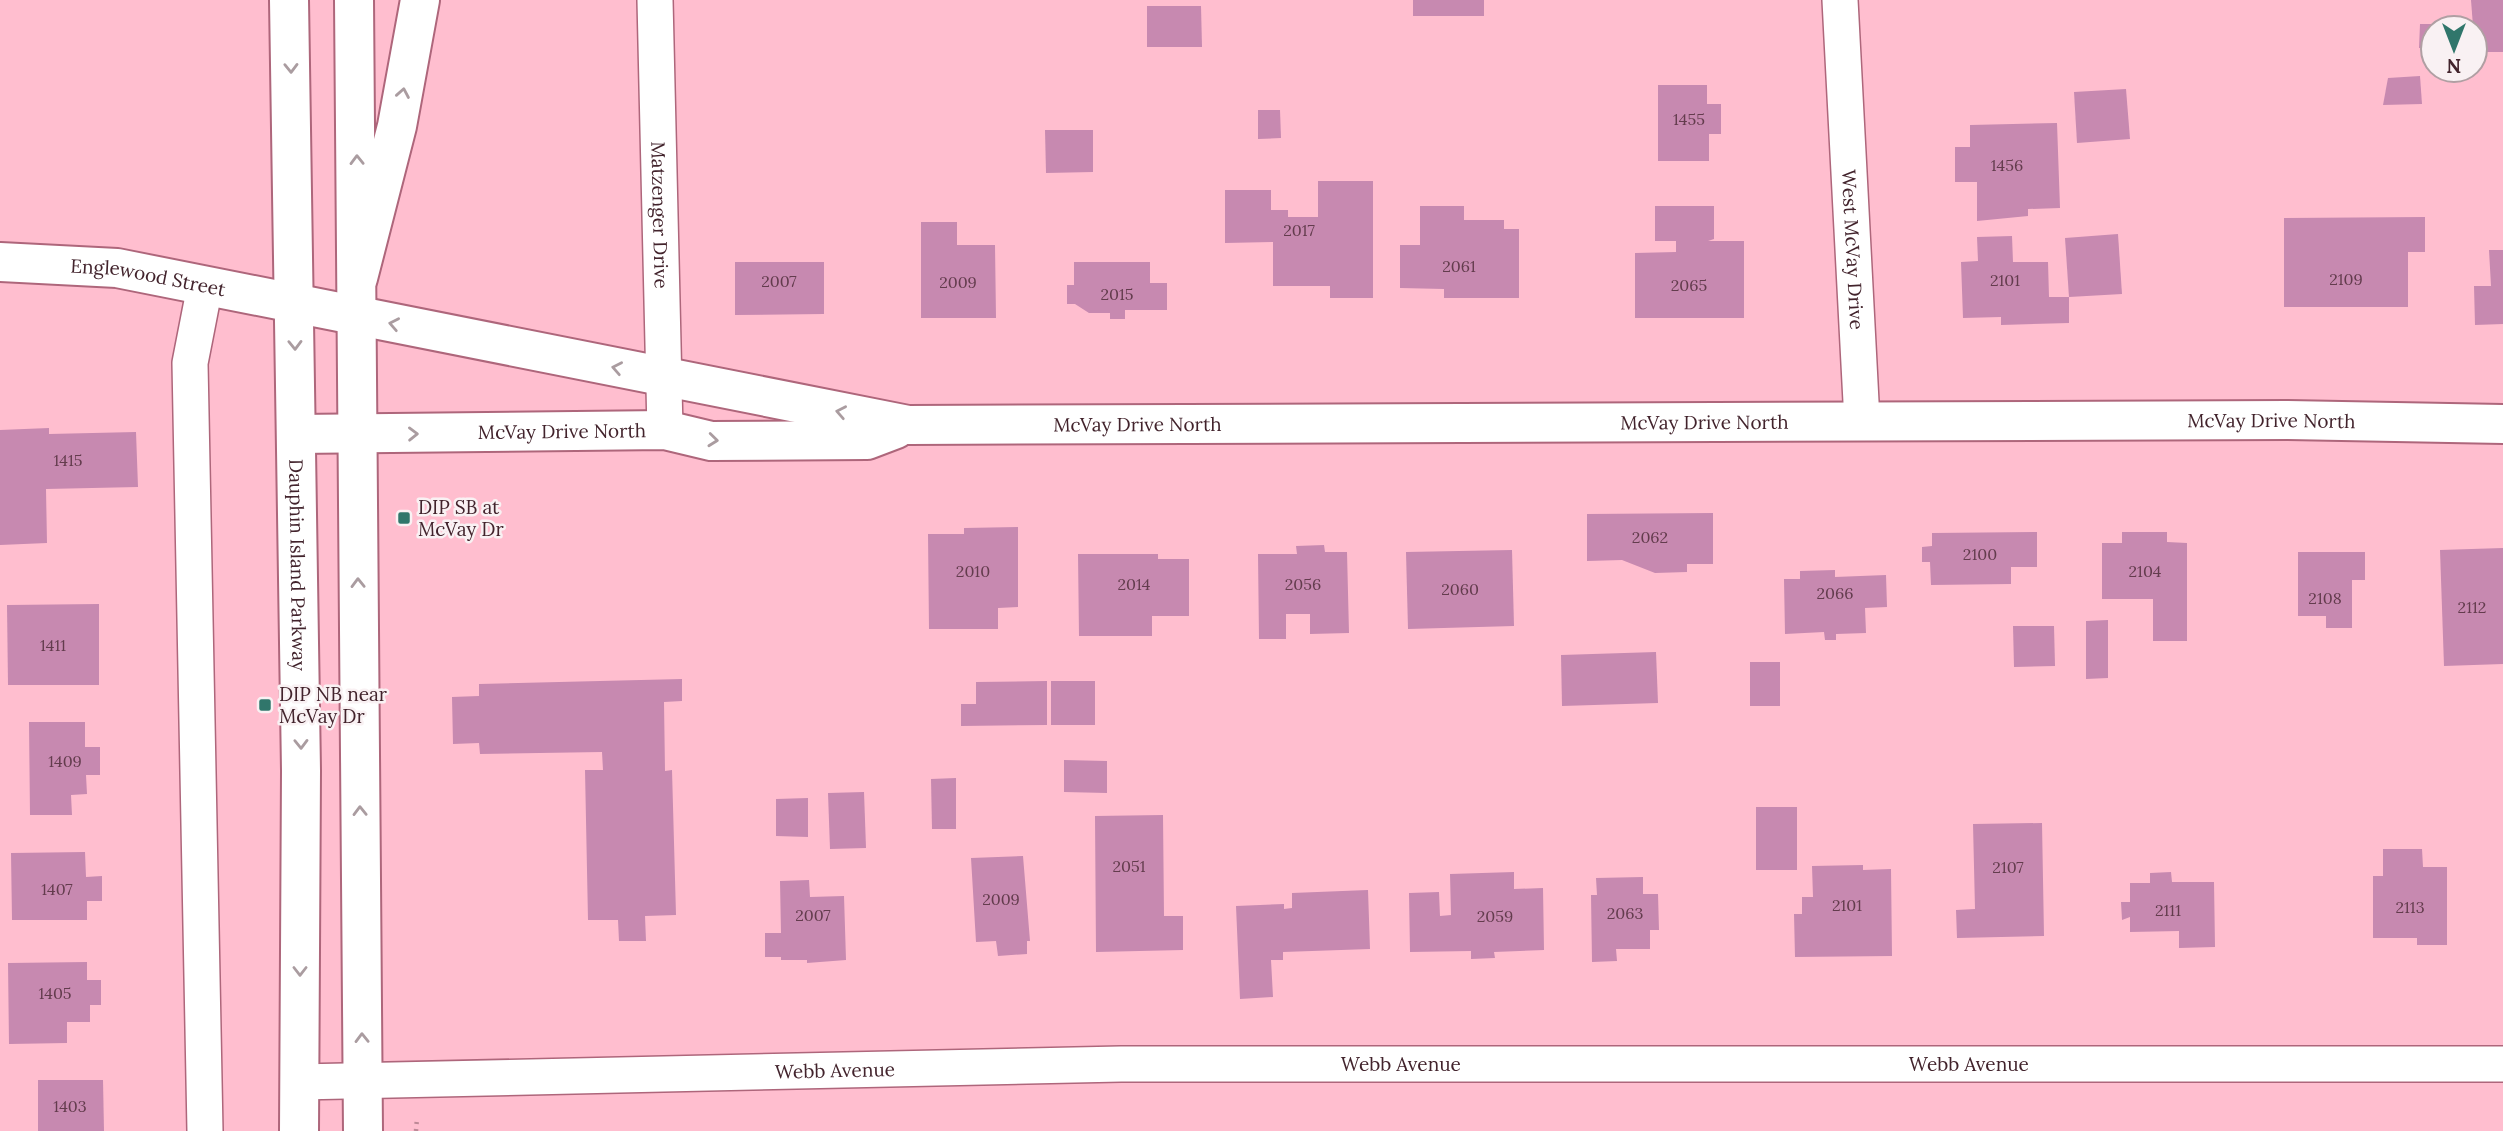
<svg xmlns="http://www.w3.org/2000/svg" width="2503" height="1131" font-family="Lora,serif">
<rect width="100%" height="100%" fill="#ffbecf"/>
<g fill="#c789b0">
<rect x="1413" y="0" width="71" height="16"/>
<polygon points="2471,0 2503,0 2503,52 2475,52"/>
<polygon points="1147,6 1201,6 1202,47 1147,47"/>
<polygon points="2420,24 2436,24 2433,28 2433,48 2419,48"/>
<polygon points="2420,76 2422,104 2383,105 2388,78"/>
<polygon points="1658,85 1707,85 1707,104 1721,104 1721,134 1709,134 1709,161 1658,161"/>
<polygon points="2126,89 2130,139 2077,143 2074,92"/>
<polygon points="1258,110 1280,110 1281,138 1258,139"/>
<polygon points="2057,123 2060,208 2028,209 2028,216 1977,221 1977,182 1955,182 1955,147 1970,147 1970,125"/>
<polygon points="1045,130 1093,130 1093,172 1046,173"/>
<polygon points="1318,181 1373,181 1373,298 1330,298 1330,286 1273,286 1273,242 1225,243 1225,190 1271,190 1271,210 1288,210 1288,217 1318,217"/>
<polygon points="1420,206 1464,206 1464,220 1504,220 1504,229 1519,229 1519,298 1444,298 1444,289 1400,288 1400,245 1420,245"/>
<polygon points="1655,206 1714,206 1714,239 1708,241 1744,241 1744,318 1635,318 1635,253 1676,252 1676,241 1655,241"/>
<polygon points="2425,217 2425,252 2408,252 2408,307 2284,307 2284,218"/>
<polygon points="921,222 957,222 957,245 995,245 996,318 921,318"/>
<polygon points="2118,234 2122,294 2069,297 2065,238"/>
<polygon points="2012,236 2013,262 2048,262 2049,297 2069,297 2069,323 2001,325 2001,317 1963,318 1961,262 1978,261 1977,237"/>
<polygon points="2489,250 2503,250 2503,324 2475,325 2474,286 2491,286"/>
<polygon points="735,262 824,262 824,314 735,315"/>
<polygon points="1074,262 1150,262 1150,283 1167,283 1167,310 1125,310 1125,319 1110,319 1110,313 1089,313 1075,304 1067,304 1067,285 1074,285"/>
<polygon points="49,428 49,434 136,432 138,487 46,489 47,543 0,545 0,430"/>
<polygon points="1713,513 1713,564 1687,564 1687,572 1655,573 1622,560 1587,561 1587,514"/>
<polygon points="1018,527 1018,607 998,608 998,629 929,629 928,534 964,534 964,528"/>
<polygon points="2037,532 2037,567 2011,567 2011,584 1931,585 1930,562 1922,562 1922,547 1932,546 1932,533"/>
<polygon points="2122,532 2167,532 2167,542 2187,543 2187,641 2153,641 2153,599 2102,599 2102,543 2122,543"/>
<polygon points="1324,545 1325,552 1347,552 1349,633 1310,634 1310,614 1286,614 1286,639 1259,639 1258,554 1297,554 1296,546"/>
<polygon points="2503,548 2503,664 2444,666 2440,550"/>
<polygon points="1512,550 1514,626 1408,629 1406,552"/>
<polygon points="2298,552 2365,552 2365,580 2352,580 2352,628 2326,628 2326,616 2298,616"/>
<polygon points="1078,554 1158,554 1158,559 1189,559 1189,616 1152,616 1152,636 1079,636"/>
<polygon points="1835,570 1835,577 1886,575 1887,607 1865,608 1866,633 1836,634 1836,640 1825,640 1824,632 1785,634 1784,579 1800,579 1800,571"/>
<polygon points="99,604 99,685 8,685 7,605"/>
<polygon points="2108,620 2108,678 2086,679 2086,621"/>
<polygon points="2013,626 2054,626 2055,666 2014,667"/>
<polygon points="1656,652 1658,703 1562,706 1561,655"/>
<rect x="1750" y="662" width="30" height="44"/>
<polygon points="682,679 682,701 664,702 665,771 672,770 676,915 645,916 646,941 619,941 618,920 588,920 585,770 603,770 602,752 480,754 479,743 453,744 452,697 479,696 479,684"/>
<polygon points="1047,681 1047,725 961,726 961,704 976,704 976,682"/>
<rect x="1051" y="681" width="44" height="44"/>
<polygon points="29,722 85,722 85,747 100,747 100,775 86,775 87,794 71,795 72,815 30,815"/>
<polygon points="1064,760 1107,761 1107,793 1064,792"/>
<polygon points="956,778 956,829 932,829 931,779"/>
<polygon points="864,792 866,848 830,849 828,793"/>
<polygon points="808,798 808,837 776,836 776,799"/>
<rect x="1756" y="807" width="41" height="63"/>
<polygon points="1163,815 1164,916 1183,916 1183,950 1096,952 1095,816"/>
<polygon points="2042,823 2044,936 1957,938 1956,910 1975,909 1973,824"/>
<polygon points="2383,849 2422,849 2423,867 2447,867 2447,945 2417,945 2417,938 2373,938 2373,876 2383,876"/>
<polygon points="85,852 86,877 102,876 102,901 87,901 87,920 12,920 11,853"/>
<polygon points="1023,856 1030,941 1027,941 1027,954 998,956 996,941 976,942 971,858"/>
<polygon points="1863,865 1863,870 1891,869 1892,956 1795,957 1794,914 1802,914 1802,897 1813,897 1812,866"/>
<polygon points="1514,872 1514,889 1543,888 1544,950 1494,952 1495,958 1471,959 1471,951 1410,952 1409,893 1439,892 1440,916 1451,915 1450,874"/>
<polygon points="2171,872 2172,882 2214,882 2215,947 2179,948 2179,931 2130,932 2130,917 2122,920 2121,902 2130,902 2130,883 2150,883 2150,873"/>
<polygon points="1643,877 1643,894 1658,894 1659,930 1650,930 1650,949 1616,949 1617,961 1592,962 1591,895 1597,895 1596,878"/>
<polygon points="809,880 810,897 844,896 846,960 807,963 807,960 781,960 781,957 765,957 765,933 781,933 780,881"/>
<polygon points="1368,890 1370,949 1283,952 1283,960 1271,960 1273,997 1240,999 1236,906 1284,904 1284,909 1292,908 1292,893"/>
<polygon points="87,962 87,980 101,980 101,1005 90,1005 90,1022 67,1022 67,1043 9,1044 8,963"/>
<polygon points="38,1080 103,1080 104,1131 38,1131"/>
</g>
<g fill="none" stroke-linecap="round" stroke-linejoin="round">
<defs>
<g id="street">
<path id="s1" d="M655,0l10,430"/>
<path id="s2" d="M1840,0l22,421"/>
<path id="s3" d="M299,1082l822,-18h1382"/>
<polyline points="205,1131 190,363 205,286"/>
</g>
<g id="secondary">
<path id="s4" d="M289,0l12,771 -2,360"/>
<polyline points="354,0 363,1131"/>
<path id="s5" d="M0,262l117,6 791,157 1380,-5 215,4"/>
<path id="s6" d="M296,434l369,-4 46,11 156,-1 29,-11"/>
</g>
<polyline id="highway" points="358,278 397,126 420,0"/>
</defs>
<use href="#street" stroke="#ae667b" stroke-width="38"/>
<use href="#secondary" stroke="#ae667b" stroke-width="42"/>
<use href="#highway" stroke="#ae667b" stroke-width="42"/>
<polyline stroke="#bd8896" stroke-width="4.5" stroke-dasharray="2 5" stroke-linecap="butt" points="416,1131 417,1118"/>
<use href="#street" stroke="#fff" stroke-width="35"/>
<use href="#secondary" stroke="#fff" stroke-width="38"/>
<use href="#highway" stroke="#fff" stroke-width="38"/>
</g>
<defs><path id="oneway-chevron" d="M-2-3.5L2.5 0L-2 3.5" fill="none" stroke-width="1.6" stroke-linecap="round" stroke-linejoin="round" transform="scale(1.75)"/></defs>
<g stroke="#aa9ca0">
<use href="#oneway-chevron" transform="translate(291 68) rotate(89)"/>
<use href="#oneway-chevron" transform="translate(403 93) rotate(-80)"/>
<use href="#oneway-chevron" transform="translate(357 160) rotate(-91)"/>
<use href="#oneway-chevron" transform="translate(394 324) rotate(-169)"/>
<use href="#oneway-chevron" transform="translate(295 345) rotate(89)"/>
<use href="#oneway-chevron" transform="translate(617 368) rotate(-169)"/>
<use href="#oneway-chevron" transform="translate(841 412) rotate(-169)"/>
<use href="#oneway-chevron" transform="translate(413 434) rotate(-1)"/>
<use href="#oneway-chevron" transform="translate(713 440) rotate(6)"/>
<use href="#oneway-chevron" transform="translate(358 583) rotate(-91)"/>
<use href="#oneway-chevron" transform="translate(301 744) rotate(89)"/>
<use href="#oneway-chevron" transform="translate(360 811) rotate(-91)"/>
<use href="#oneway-chevron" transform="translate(300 971) rotate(90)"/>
<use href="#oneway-chevron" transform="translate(362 1038) rotate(-91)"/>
</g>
<g fill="#30766b" stroke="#f9f1f3" stroke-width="2.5">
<rect x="397" y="511" width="14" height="14" rx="3.5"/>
<rect x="258" y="698" width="14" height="14" rx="3.5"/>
</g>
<g text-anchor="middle" stroke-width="5" stroke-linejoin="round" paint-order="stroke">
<g font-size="16" fill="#633c4d">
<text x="1689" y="125">1455</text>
<text x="2007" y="171">1456</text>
<text x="1299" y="236">2017</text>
<text x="1459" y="272">2061</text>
<text x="2346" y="285">2109</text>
<text x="2005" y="286">2101</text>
<text x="779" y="287">2007</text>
<text x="958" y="288">2009</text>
<text x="1689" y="291">2065</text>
<text x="1117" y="300">2015</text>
<text x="68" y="466">1415</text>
<text x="1650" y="543">2062</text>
<text x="1980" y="560">2100</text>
<text x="973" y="577">2010</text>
<text x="2145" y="577">2104</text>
<text x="1134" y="590">2014</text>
<text x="1303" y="590">2056</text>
<text x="1460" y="595">2060</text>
<text x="1835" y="599">2066</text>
<text x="2325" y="604">2108</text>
<text x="2472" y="613">2112</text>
<text x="53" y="651">1411</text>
<text x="65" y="767">1409</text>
<text x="1129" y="872">2051</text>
<text x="2008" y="873">2107</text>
<text x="57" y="895">1407</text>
<text x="1001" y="905">2009</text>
<text x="1847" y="911">2101</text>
<text x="2410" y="913">2113</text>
<text x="2168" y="916">2111</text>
<text x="1625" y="919">2063</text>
<text x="813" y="921">2007</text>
<text x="1495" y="922">2059</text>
<text x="55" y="999">1405</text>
<text x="70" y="1112">1403</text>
</g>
<g font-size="19" fill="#42232c" stroke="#f9f1f3">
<text dy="7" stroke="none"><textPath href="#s1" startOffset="215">Matzenger Drive</textPath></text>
<text dy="7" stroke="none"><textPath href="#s2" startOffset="250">West McVay Drive</textPath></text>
<text dy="7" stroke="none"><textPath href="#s5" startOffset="149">Englewood Street</textPath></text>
<text dy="7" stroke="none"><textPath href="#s5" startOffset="2287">McVay Drive North</textPath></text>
<text dy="7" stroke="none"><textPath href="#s5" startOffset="1720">McVay Drive North</textPath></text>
<text dy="7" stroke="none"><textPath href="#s5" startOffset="1153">McVay Drive North</textPath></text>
<text dy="7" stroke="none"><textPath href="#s6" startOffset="266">McVay Drive North</textPath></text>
<text dy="7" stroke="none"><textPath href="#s4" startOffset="565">Dauphin Island Parkway</textPath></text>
<text dy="7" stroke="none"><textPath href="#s3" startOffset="1102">Webb Avenue</textPath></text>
<text dy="7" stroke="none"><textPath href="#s3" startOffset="1670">Webb Avenue</textPath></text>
<text dy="7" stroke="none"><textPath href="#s3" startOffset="536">Webb Avenue</textPath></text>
</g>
<g font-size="19" fill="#42232c" stroke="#f9f1f3" text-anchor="start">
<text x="418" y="514">DIP SB at<tspan x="418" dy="22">McVay Dr</tspan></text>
<text x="279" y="701">DIP NB near<tspan x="279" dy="22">McVay Dr</tspan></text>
</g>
</g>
<g transform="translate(2454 49) rotate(180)"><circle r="33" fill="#f9f1f3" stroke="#b09fa3" stroke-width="2"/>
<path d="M0-5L12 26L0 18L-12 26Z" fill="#30766b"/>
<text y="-10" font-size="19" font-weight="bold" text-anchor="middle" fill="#42232c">N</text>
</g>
</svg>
